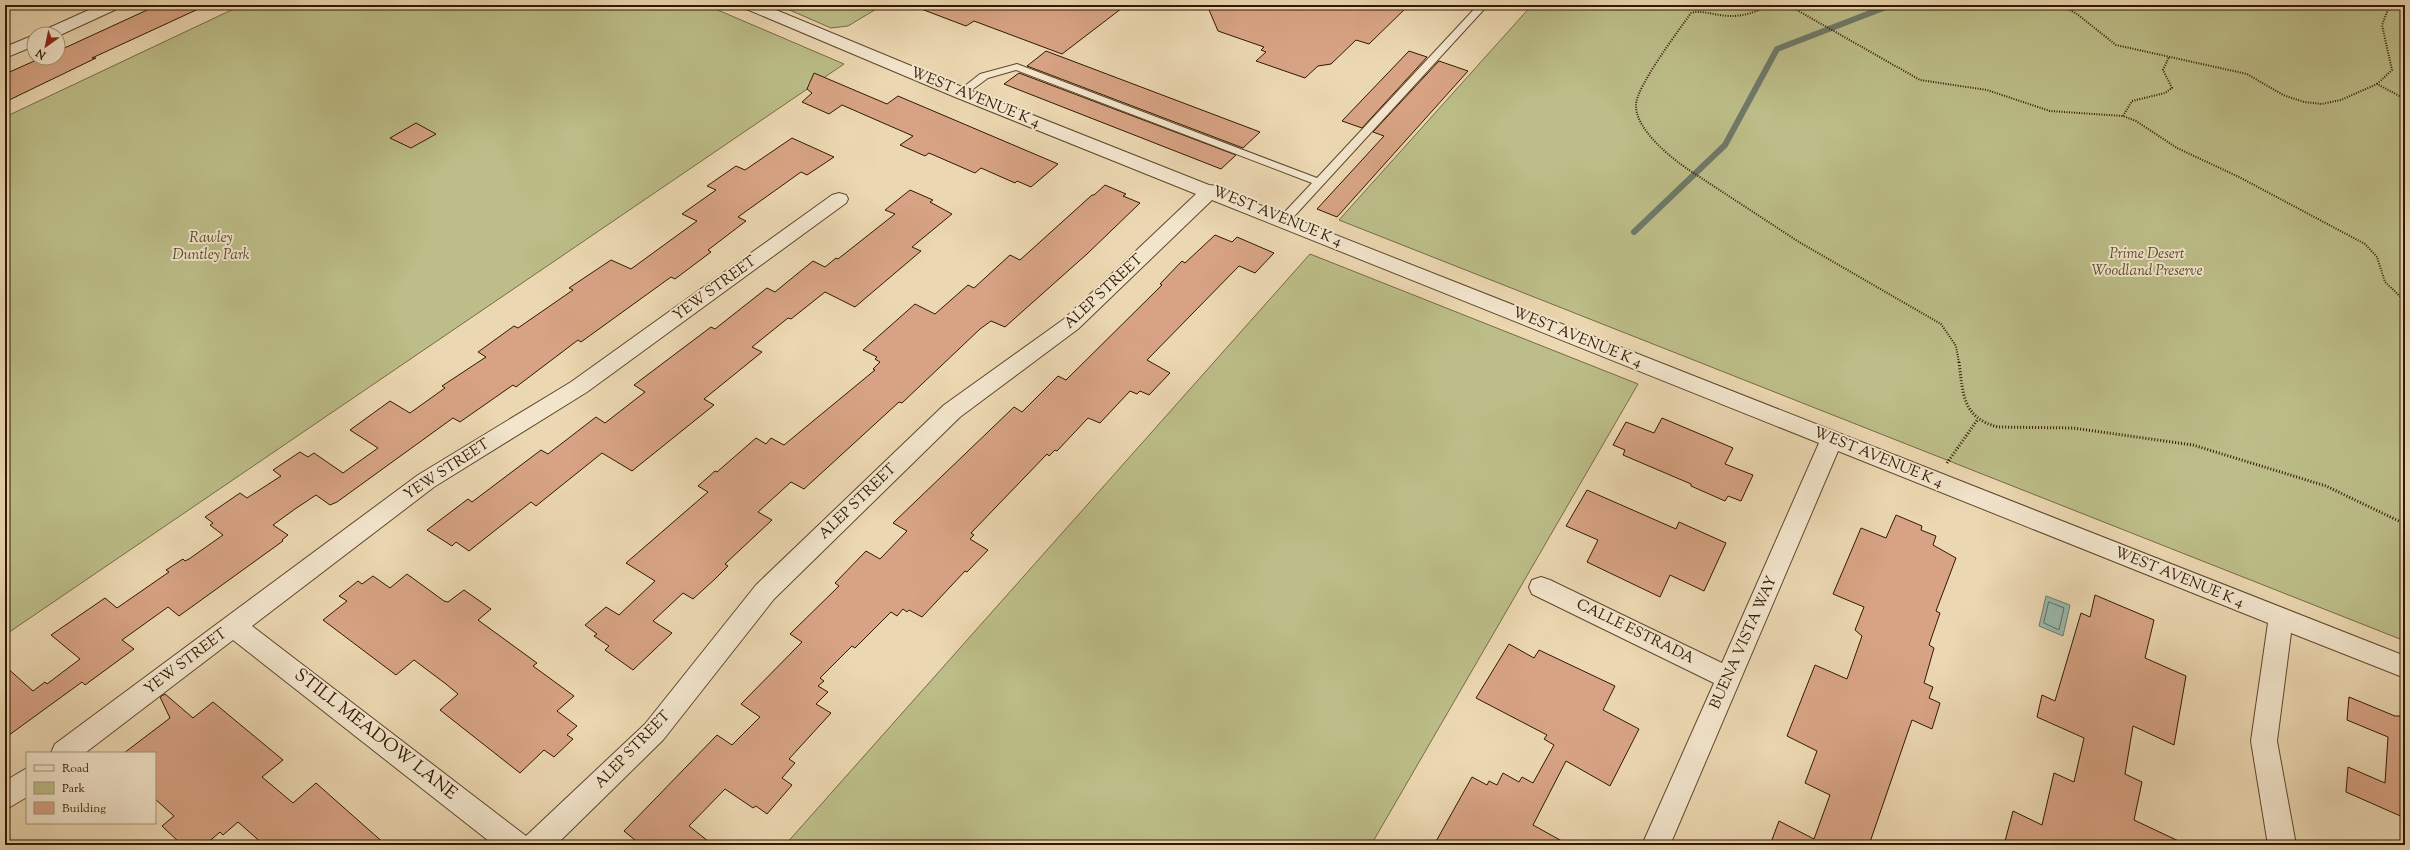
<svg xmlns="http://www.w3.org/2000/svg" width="2410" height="850" font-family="'Sorts Mill Goudy',serif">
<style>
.green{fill:#bcbd88;stroke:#776b44}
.water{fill:#98b9ae;stroke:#6f7968}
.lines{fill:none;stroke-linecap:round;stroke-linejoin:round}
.shore{stroke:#656957;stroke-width:1}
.stream{stroke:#6f7968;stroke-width:6}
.building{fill:#d7a384;stroke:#321900}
.service-casing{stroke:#60482c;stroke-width:2}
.minor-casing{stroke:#60482c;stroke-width:2}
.path-far1{stroke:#321900;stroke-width:2;stroke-dasharray:1 1.5;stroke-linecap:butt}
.path{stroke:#321900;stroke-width:3;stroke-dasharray:1 2;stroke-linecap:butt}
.service{fill:#f2e5cc;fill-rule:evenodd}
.minor{fill:#f2e5cc;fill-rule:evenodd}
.labels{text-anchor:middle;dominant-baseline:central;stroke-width:4;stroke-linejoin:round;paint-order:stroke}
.street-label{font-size:15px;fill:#321900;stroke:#f2e5cc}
.park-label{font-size:15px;font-style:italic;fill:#5b4a29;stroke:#f2e5cc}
.near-street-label{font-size:18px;fill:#321900;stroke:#f2e5cc}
</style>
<rect width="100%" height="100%" fill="#ebd7b1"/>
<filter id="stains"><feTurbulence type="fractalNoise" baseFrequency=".005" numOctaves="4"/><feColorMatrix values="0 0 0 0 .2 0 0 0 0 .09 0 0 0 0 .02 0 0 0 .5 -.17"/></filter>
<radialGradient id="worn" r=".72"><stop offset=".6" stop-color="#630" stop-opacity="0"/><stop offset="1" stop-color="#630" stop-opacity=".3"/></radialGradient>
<g class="green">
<polygon points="242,5 706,5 844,64 5,635 5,117"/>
<polygon points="778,5 883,5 848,26 831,28"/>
<polygon points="1532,5 2405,5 2405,641 1339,220"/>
<polygon points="1310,254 1638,384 1371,845 785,845"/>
</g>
<polygon class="water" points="2046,596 2070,605 2063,636 2039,626"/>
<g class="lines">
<polygon class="shore" points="2049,602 2064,608 2059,630 2044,623"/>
<polyline class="stream" points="1634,232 1725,145 1777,49 1891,5"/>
</g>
<g class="building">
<polygon points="158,5 207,5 92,58 96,58 5,102 5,74 41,58 58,58 58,51"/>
<polygon points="916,5 1126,5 1062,54 974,21 966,26 916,7"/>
<polygon points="1207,5 1263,5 1276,9 1281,5 1409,5 1369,44 1356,40 1331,64 1318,66 1305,78 1256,61 1266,52 1261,50 1264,47 1218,31"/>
<polygon points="1046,51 1260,132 1243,148 1027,66"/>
<polygon points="1409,51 1427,57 1362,128 1342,121"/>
<polygon points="1439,61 1468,71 1337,217 1317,209 1384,136 1373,132"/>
<polygon points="814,73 887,104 898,96 1058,164 1031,187 1017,181 1015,183 981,168 975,173 929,153 925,156 900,145 913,136 842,105 829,114 802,102 812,93 807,89"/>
<polygon points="1019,73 1236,155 1221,169 1004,84"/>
<polygon points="416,123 436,134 411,148 390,138"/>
<polygon points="792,138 834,157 807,175 801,172 738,217 746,221 708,250 711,252 675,279 671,277 581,342 578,340 516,387 513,385 460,422 453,418 337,502 330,505 316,495 295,509 273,525 288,535 282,540 283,541 179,616 168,607 122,640 134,649 85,685 82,682 5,738 5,666 33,691 45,682 47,684 80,659 51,635 105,598 117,608 169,572 166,570 183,559 185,561 189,559 223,535 210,525 213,523 205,517 240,493 247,498 281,476 273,470 300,452 308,457 314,453 343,473 378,448 350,430 390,401 410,413 445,388 442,386 486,357 478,352 514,326 518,328 573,290 569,288 611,260 631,269 697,221 682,214 716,190 707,186 736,166 745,170"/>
<polygon points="1105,185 1126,194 1123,196 1140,203 1087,254 1005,327 991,321 980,329 902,403 899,402 804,489 791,482 758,512 772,520 725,564 728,566 715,579 693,599 683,593 653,621 672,633 633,670 605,650 609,646 594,636 597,634 585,625 606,607 619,615 655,581 626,563 708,492 698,486 715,471 717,472 756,438 766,444 771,438 784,445 875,370 873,369 880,362 875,359 877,357 863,350 915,304 935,314 968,285 974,288 1010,255 1020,260 1092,195 1094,195"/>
<polygon points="910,190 933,200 930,202 952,214 912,247 921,251 855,307 825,292 791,319 788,318 752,347 762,352 704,399 714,405 632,471 602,453 536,506 531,502 469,551 456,542 452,546 427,530 468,499 472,502 541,450 548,454 596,417 605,423 645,392 634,385 711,327 715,329 767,288 775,292 813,261 825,267 836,258 838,259 895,214 885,210"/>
<polygon points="1215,235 1232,242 1237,237 1274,253 1255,273 1239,266 1147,360 1170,373 1149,395 1140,391 1137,394 1130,391 1100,423 1088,418 1057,451 1055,450 1049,456 1047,454 971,533 974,535 970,539 988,550 967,572 965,571 922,617 909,610 907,612 903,609 897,616 891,612 855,648 852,646 820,678 824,681 818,686 828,692 816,704 831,713 789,759 795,763 782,778 792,785 767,814 756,806 753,808 725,789 689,826 713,845 641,845 624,831 717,735 732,745 760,717 741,704 802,642 790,634 839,586 835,583 866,551 880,559 907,531 893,523 1014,407 1022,412 1058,376 1066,380 1162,285 1160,284 1182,261 1185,263"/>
<polygon points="1662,418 1733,448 1725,464 1753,475 1741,501 1728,496 1725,501 1691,486 1691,484 1623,455 1625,450 1613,445 1626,422 1654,433"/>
<polygon points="1587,490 1676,529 1679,522 1726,543 1704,591 1670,575 1660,597 1587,562 1598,540 1566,526"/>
<polygon points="1896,515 1922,526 1921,530 1936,536 1933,545 1956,558 1936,611 1940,613 1929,645 1934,648 1924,683 1933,687 1929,698 1940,703 1932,729 1912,720 1869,845 1770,845 1779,821 1814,839 1830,795 1805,783 1817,751 1787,736 1815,665 1847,679 1862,636 1855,630 1864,607 1833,594 1861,528 1886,538"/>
<polygon points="407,574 444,601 448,602 464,590 491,609 478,620 537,663 533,666 574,696 557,711 577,726 567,735 573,739 554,757 544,750 520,773 440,710 458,694 446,684 414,660 396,675 323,620 347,601 339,596 358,581 362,584 373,576 390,588"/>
<polygon points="2095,595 2154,620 2145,658 2186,676 2174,745 2133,726 2125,774 2142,782 2134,820 2187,845 2004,845 2013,811 2042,825 2054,773 2074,782 2084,738 2037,717 2042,695 2055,701 2081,613 2090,617"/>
<polygon points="1509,644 1534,658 1539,650 1615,686 1603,710 1639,729 1610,786 1566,761 1533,825 1569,845 1434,845 1472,777 1487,785 1489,781 1497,785 1503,773 1519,782 1522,777 1533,783 1554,745 1544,739 1547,735 1476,698"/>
<polygon points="165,694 193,718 213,702 283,760 262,777 293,803 316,783 386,845 264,845 238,822 223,835 220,832 205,845 182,845 162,826 174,816 155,799 155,753 124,753 170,718 160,697"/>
<polygon points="2349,697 2395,716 2405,716 2405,818 2346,792 2348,767 2385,783 2388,737 2347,720"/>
</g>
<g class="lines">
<g class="service-casing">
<polygon id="service" points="1478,5 1488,5 1288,223 1284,224 1278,220 1280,217 1312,183 1016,70 988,78 965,95 961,96 956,93 980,74 1017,64 1317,178"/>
</g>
<g class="minor-casing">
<g id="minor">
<polygon points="100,5 121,5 119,8 58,36 40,34 42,31"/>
<polygon points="742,5 764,5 967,89 1209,185 1218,186 1219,189 2405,656 2405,678 2291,633 2277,741 2296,845 2268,845 2251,741 2268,623 1838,451 1670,845 1642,845 1714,683 1532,594 1529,587 1532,580 1541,577 1550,580 1722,663 1819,443 1212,200 1078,329 960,417 774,599 663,740 556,845 494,845 233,640 85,753 51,753 55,744 418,475 571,382 832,195 839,193 846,195 848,199 846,203 587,392 434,487 252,626 526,836 645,724 756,585 944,405 1064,319 1196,194 955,97 744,8"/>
<polygon points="34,35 34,46 5,58 5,47"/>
<polygon points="27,768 27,797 5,810 5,781"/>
</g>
</g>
<g class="path-far1">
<polyline points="1698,5 1700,10"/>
<path d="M1769,5C1753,14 1738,18 1720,15C1710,14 1701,10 1691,13C1679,30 1636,87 1636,105C1635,129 1671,158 1689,170L1799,242L1941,324L1956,346L1959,363"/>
<polyline points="1788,5 1920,80 1987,90 2050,111 2123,116 2136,121 2177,148 2239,177 2365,244 2377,257 2385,282 2405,301"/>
<polyline points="2061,5 2077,14 2116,45 2247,74 2283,95 2304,102 2322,104 2341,100 2377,84 2405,99"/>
<polyline points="2377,84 2392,70 2382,25 2389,7 2386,5"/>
<polyline points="2123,116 2132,101 2165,93 2172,88 2163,70 2169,57"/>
</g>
<g class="path">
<path d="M1959,362C1963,393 1962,418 1998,427L2073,428L2193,445L2326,486L2405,524"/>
<polyline points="1947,463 1978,419"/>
</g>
<use href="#service" class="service"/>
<use href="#minor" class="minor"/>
</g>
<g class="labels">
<g class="street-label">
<text transform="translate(975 98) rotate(22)">WEST AVENUE K 4</text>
<text transform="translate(1277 217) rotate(22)">WEST AVENUE K 4</text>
<text transform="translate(715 289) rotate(-36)">YEW STREET</text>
<text transform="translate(1104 292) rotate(-43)">ALEP STREET</text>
<text transform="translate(1577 338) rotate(22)">WEST AVENUE K 4</text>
<text transform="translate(1878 458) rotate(22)">WEST AVENUE K 4</text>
<text transform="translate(447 470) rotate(-33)">YEW STREET</text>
<text transform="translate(858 502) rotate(-44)">ALEP STREET</text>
<text transform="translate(2179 578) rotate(22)">WEST AVENUE K 4</text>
<text transform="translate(1635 632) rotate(26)">CALLE ESTRADA</text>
<text transform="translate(1744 643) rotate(-66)">BUENA VISTA WAY</text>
<text transform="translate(186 662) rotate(-37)">YEW STREET</text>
<text transform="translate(633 750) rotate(-46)">ALEP STREET</text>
</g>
<g class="park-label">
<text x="211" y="238">Rawley<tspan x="211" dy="17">Duntley Park</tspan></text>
<text x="2147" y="254">Prime Desert<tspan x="2147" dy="17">Woodland Preserve</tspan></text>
</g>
<g class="near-street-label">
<text transform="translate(375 735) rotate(38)">STILL MEADOW LANE</text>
</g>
</g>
<rect width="2410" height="850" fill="none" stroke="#ebd7b1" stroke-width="20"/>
<rect x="6" y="6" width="2398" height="838" fill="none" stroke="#321900" stroke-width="2"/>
<rect x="10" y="10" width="2390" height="830" fill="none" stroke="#321900"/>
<rect x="26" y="752" width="130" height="72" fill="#f2e5cc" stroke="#a5937a"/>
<rect x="34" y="765" width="20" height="6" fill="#f2e5cc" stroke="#a5937a"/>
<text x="62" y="772" font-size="12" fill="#321900">Road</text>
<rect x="34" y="782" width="20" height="12" fill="#bcbd88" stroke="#a5937a"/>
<text x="62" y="792" font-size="12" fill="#321900">Park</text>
<rect x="34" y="802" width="20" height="12" fill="#d7a384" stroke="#a5937a"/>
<text x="62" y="812" font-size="12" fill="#321900">Building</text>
<g transform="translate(46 46) rotate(213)"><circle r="19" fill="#f2e5cc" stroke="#a5937a"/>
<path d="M0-3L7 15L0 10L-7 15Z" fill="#8f2418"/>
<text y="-6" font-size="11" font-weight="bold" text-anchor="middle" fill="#321900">N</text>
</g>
<rect width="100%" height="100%" filter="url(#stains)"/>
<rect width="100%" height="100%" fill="url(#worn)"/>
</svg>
